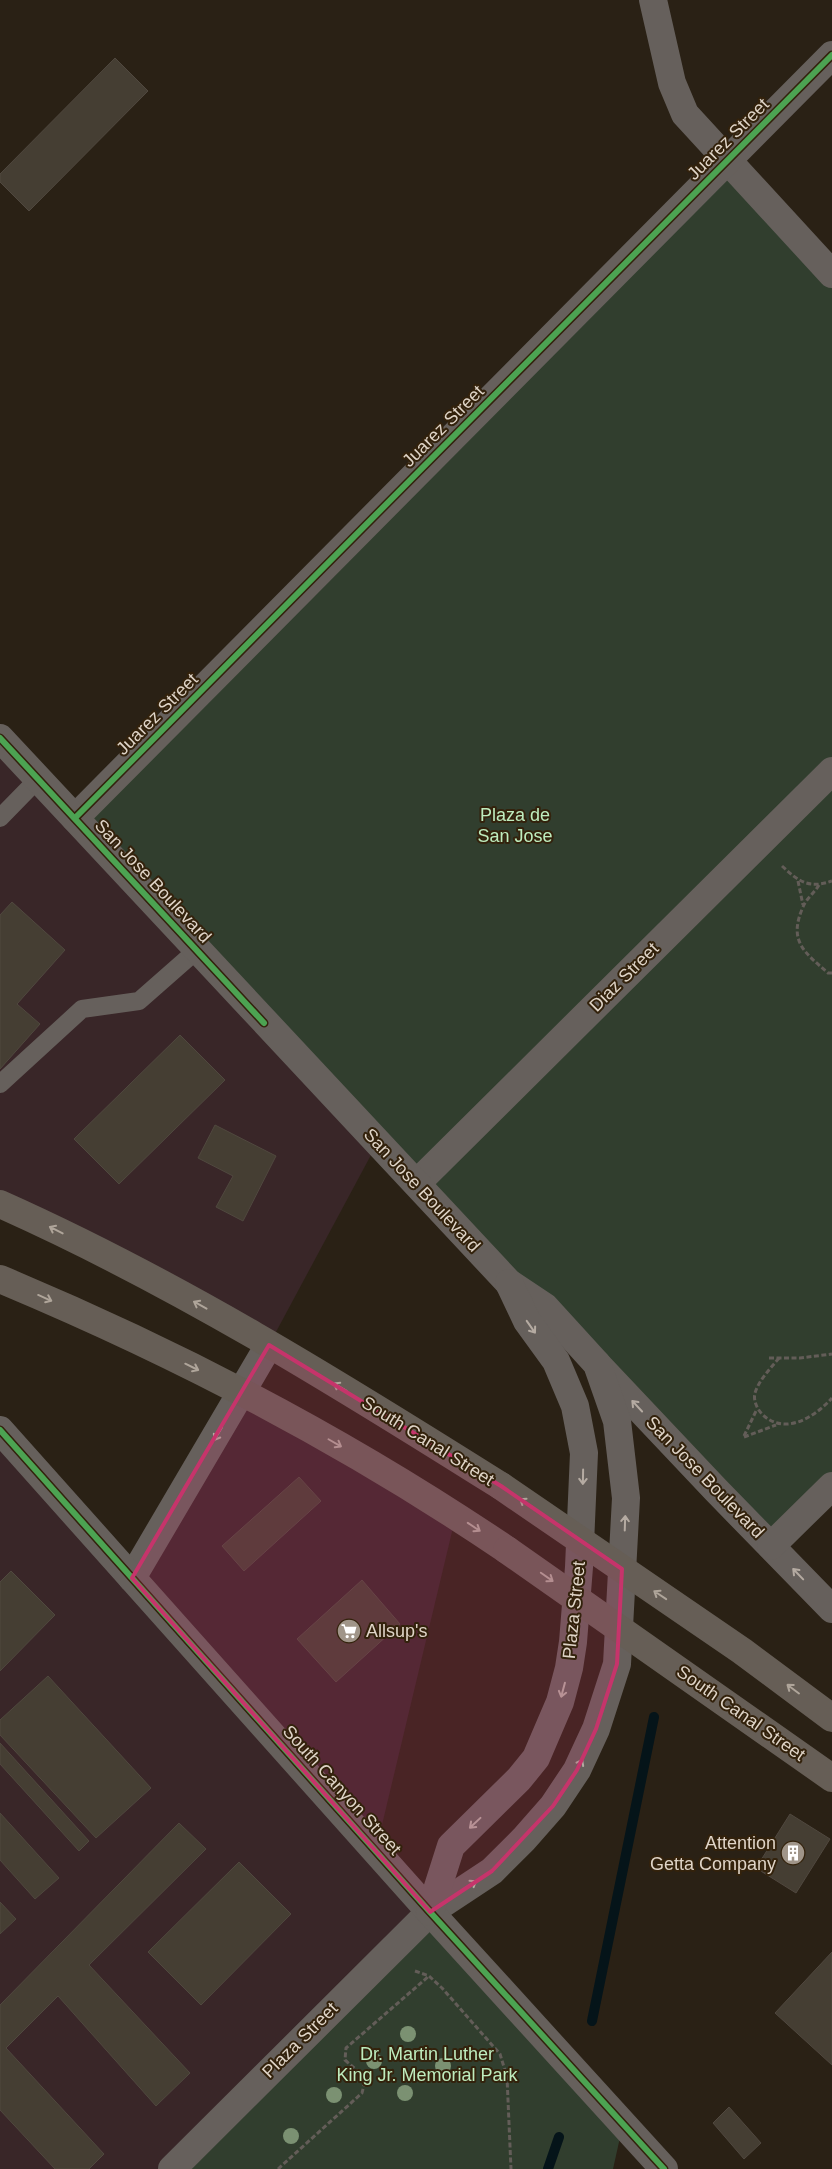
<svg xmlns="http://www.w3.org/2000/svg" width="832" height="2169" font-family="Arial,sans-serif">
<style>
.commercial{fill:#392628}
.green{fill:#313e2e}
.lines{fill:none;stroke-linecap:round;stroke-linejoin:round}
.stream{stroke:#051419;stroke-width:10}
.building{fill:#453e33;stroke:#50483f}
.path{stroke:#635d58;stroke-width:3;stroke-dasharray:5 2.5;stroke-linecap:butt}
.service{stroke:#66605c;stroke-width:18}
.minor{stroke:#66605c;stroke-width:28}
.tertiary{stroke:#66605c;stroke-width:28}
.trunk{stroke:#665e56;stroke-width:28}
.trunk-bridge{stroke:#665e56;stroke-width:28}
.cycleway-casing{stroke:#33220c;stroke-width:9}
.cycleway{stroke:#4ca352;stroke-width:6}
.tree{fill:#7b9172}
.oneway{stroke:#afa59a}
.oneway2{stroke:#b5aba2}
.marked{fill:#c6346b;fill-opacity:0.2;stroke:#c6346b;stroke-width:4;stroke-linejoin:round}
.labels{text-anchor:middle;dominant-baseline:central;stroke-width:4;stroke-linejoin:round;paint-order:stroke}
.street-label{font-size:18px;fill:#dfd4c7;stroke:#33220c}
.park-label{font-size:18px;fill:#beecbe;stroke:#33220c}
.poi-label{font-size:18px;fill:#dfd4c7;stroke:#33220c;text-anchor:start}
</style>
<rect width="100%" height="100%" fill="#2a2115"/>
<g class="commercial">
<polygon points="0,738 378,1142 269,1345 0,1204"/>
<polygon points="243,1392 456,1515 376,1850 430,1912 172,2169 0,2169 0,1430 132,1578"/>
</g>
<g class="green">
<polygon points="728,161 832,274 832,1486 771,1546 75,818"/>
<polygon points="430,1912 623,2124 613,2169 173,2169"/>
</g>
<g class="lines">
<g class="stream">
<polyline points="592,2021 654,1717"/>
<polyline points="548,2169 559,2137"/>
</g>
</g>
<g class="building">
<polygon points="115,58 148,91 29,211 0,182 0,174"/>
<polygon points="12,902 65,950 17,1004 40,1024 0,1069 0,915"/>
<polygon points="180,1035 225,1080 119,1184 74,1139"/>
<polygon points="215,1125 276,1156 243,1221 216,1207 233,1176 198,1158"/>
<polygon points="299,1477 321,1501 244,1571 222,1546"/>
<polygon points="11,1571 55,1615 0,1671 0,1582"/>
<polygon points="362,1580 400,1624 336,1682 297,1639"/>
<polygon points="48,1676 151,1788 96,1838 0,1735 0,1720"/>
<polygon points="0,1743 89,1841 79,1851 0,1764"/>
<polygon points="0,1813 59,1878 35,1899 0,1860"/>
<polygon points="790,1814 830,1839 796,1893 756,1868"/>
<polygon points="179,1823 206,1849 89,1965 190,2073 156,2106 58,1996 6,2048 104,2154 89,2169 55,2169 0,2110 0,2005"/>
<polygon points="239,1862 291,1914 201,2005 148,1952"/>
<polygon points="0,1902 16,1919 0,1934"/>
<polygon points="832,1952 832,2065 775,2013"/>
<polygon points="729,2107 761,2143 744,2159 713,2123"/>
</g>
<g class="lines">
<g class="path">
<path d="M782,866C799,882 809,889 832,881"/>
<polyline points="798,881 803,905"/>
<path d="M819,885C815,892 806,899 803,907C788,941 804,952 828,973H832"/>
<polyline points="769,1358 800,1358 832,1354"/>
<path d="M779,1358C770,1369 759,1380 755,1393C753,1400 757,1409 762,1414C784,1436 814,1418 832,1398"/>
<polyline points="744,1436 757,1409"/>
<polyline points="744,1437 776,1425"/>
<polyline points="415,1971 429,1976 442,1988 500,2054 507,2077 511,2169"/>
<polyline points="278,2169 362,2093 365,2081 361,2074 345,2060 346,2048 429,1976"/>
</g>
<g class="service">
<polyline points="0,818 38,779"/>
<polyline points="0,1084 82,1009 139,1001 197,950"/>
</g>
<g class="minor">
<polyline points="653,0 672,83 685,114 832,274"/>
<polyline points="75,818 832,55"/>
<polyline points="417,1183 832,771"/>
<polyline points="597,1364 716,1490 832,1609"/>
<polyline points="771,1546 832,1486"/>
<polyline points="132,1578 269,1345"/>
<polyline points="172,2169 430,1912"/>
</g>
<g class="tertiary">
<polyline points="0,738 509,1283 545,1307 597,1364 617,1421 626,1498 617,1664 596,1729 577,1770 553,1806 524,1839 492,1871 430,1912"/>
<polyline points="0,1430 430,1912 664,2169"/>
<polyline points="430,1912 451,1846 519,1779 536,1758 560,1702 569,1668 573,1642 579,1567 584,1453 575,1406 556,1361 527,1321 509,1283"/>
</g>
<g class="trunk">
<path d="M0,1204C175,1282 339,1384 501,1486"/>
<path d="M0,1279C177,1353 348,1442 507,1550"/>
</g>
<g class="trunk-bridge">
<polyline points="501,1486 742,1651 832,1718"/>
<polyline points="507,1550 832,1778"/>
</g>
<g class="cycleway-casing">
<g id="cycleway">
<polyline points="0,738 264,1023"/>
<polyline points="75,818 832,55"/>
<polyline points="0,1430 430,1912 664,2169"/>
</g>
</g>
<use href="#cycleway" class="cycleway"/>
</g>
<g class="tree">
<circle cx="408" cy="2034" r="8"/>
<circle cx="374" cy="2061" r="8"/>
<circle cx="443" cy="2066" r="8"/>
<circle cx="405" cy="2093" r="8"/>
<circle cx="334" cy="2095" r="8"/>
<circle cx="291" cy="2136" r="8"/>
</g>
<defs><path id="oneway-shaft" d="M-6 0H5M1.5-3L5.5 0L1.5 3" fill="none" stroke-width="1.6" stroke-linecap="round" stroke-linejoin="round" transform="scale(1.25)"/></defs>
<g class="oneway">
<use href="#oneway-shaft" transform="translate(56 1230) rotate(-153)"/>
<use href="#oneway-shaft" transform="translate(45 1298) rotate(24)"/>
<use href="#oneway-shaft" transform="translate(200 1305) rotate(-151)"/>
<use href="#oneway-shaft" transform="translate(192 1367) rotate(26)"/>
<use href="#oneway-shaft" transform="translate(340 1387) rotate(-150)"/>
<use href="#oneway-shaft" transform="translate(335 1443) rotate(30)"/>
<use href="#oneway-shaft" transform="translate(526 1503) rotate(-146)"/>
<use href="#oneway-shaft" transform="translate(474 1527) rotate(34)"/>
<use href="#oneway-shaft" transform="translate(547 1577) rotate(35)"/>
<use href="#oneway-shaft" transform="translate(660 1595) rotate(-146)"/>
<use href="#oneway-shaft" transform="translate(793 1689) rotate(-143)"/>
</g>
<g class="oneway2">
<use href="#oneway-shaft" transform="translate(531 1327) rotate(55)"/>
<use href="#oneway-shaft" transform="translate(637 1406) rotate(-133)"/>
<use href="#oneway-shaft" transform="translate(218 1434) rotate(121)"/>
<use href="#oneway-shaft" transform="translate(583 1477) rotate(91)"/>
<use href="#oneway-shaft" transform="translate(625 1523) rotate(-88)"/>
<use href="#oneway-shaft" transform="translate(798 1574) rotate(-134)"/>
<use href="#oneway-shaft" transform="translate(563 1690) rotate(105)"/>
<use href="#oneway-shaft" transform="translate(579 1766) rotate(-63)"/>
<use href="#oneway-shaft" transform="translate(475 1823) rotate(137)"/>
<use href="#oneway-shaft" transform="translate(470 1885) rotate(-33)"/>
</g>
<path class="marked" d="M269,1345L501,1486L622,1569L617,1664L596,1729L577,1770L553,1806L492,1871L430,1912L132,1578Z"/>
<defs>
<g id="supermarket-disc" transform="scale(1.25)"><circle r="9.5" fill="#a09589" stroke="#33220c"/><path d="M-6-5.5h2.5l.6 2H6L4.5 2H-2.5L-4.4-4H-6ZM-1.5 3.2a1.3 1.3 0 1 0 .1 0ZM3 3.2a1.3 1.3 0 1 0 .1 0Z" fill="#fff"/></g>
<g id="building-disc" transform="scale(1.25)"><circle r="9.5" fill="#a09589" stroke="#33220c"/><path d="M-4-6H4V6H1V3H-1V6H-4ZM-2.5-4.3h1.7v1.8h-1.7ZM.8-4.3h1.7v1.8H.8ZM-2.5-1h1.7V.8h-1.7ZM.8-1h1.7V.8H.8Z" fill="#fff"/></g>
</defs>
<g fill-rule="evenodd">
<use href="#supermarket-disc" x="349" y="1631"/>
<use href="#building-disc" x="793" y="1853"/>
</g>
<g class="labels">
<g class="street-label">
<text transform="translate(728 139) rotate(-45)">Juarez Street</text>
<text transform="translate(443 426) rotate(-45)">Juarez Street</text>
<text transform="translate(157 714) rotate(-45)">Juarez Street</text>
<text transform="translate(153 881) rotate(47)">San Jose Boulevard</text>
<text transform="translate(624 977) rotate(-45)">Diaz Street</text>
<text transform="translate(422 1190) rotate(47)">San Jose Boulevard</text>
<text transform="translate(428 1441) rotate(32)">South Canal Street</text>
<text transform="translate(705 1477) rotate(46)">San Jose Boulevard</text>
<text transform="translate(574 1610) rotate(-84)">Plaza Street</text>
<text transform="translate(741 1713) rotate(35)">South Canal Street</text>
<text transform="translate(342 1790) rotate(48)">South Canyon Street</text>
<text transform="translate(300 2040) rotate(-45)">Plaza Street</text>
</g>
<g class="park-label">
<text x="515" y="815">Plaza de<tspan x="515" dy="21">San Jose</tspan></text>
<text x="427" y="2054">Dr. Martin Luther<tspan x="427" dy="21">King Jr. Memorial Park</tspan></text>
</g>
<g class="poi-label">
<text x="366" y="1631">Allsup's</text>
<text x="776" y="1843" text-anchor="end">Attention<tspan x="776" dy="21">Getta Company</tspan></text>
</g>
</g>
</svg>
